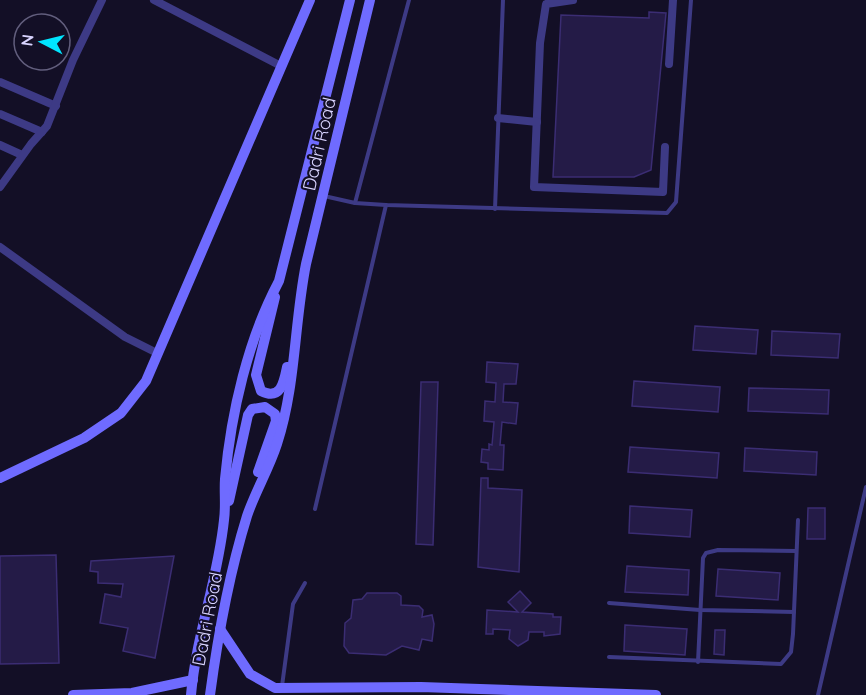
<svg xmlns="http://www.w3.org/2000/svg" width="866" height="695" font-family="Quicksand,sans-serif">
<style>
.building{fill:#241b47;stroke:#3b2d73;stroke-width:1.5}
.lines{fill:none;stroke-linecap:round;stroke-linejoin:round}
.lane{stroke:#3d3a85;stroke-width:4}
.street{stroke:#3d3a85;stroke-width:8}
.secondary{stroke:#6f6bff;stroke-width:10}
.labels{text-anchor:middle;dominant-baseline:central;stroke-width:4.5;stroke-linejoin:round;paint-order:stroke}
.street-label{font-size:18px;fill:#d9d4ff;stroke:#130f26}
</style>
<rect width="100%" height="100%" fill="#130f26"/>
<g class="building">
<polygon points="649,12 666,13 651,170 634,177 553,177 561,15 649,18"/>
<polygon points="695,326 758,330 756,354 693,350"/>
<polygon points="772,331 840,334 838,358 771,355"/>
<polygon points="487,362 518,364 516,384 504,384 503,402 518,403 516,424 502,422 500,445 504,445 503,470 488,469 488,463 481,462 482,449 489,450 489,444 492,445 494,422 484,421 485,401 495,402 496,383 486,382"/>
<polygon points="634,381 720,387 718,412 632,406"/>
<polygon points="421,382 438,382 433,545 416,544"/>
<polygon points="749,388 829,390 828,414 748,411"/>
<polygon points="630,447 719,453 717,478 628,472"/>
<polygon points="745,448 817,452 816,475 744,471"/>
<polygon points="481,478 488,478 488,488 522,490 519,572 478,567"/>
<polygon points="630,506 692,510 690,537 629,533"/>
<polygon points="808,508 825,508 825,539 807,539"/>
<polygon points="56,555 59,663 0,664 0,556"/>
<polygon points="174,556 155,658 123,651 128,628 100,623 105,594 121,597 123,584 98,583 98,572 90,571 91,561"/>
<polygon points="627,566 689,570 688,595 625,592"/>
<polygon points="718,569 780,573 778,600 716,596"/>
<polygon points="520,591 531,603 522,612 553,614 553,617 561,617 560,634 544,636 544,632 529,632 528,640 518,646 509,639 510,630 493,629 493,634 486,634 487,610 518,612 508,602"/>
<polygon points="367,593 397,593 401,596 401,605 419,606 423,610 422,617 432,615 434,624 432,641 422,639 419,650 402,646 386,655 349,653 344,646 345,623 351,618 353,600 362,599"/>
<polygon points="625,625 687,629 685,655 624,651"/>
<polygon points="715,630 725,630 724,655 714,654"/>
</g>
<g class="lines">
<g class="lane">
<polyline points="324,196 355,203 386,205 667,213 676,202 691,0"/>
<polyline points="355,203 409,0"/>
<polyline points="495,209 503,0"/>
<polyline points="315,509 386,205"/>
<polyline points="609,603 700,610 794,612"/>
<polyline points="609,657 781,664 791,652 793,634 798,520"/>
<polyline points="698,662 703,558 706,553 718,550 796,551"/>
<polyline points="282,686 293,604 305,583"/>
<polyline points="818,695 866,487"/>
</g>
<g class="street">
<polyline points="154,0 281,66"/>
<polyline points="573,0 546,4 540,43 534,187 663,192 665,147"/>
<polyline points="669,64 673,0"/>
<polyline points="0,82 56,106"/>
<polyline points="0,114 42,132"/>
<polyline points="498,118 537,122"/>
<polyline points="0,145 22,155"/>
<polyline points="0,187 31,144 47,126 73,60 102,0"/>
<polyline points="0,247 125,337 157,353"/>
</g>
<g class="secondary">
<path d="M275,297L256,375L261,391C281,401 284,382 287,367"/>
<polyline points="0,478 84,438 121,413 146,381 310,0"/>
<polyline points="229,501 248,415 252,409 265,407 275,414 276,421 258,472"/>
<polyline points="220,629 250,674 275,688 421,687 656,695"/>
<polyline points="73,695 132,693 193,680"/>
<path d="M191,695C196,636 218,579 224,520C226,506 224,492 225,479C231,413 248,339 279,281L350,0"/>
<path d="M210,695C218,635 229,574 247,516C255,492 269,469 277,444C296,386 294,324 306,264L370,0"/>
</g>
</g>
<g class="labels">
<g class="street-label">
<text transform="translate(319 144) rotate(-77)">Dadri Road</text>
<text transform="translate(207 619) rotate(-79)">Dadri Road</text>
</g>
</g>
<g transform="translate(42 42) rotate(277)"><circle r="28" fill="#130f26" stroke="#625e7d" stroke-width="1.5"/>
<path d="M0-4.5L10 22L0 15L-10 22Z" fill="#00e5ff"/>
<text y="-9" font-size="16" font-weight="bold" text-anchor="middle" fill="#d9d4ff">N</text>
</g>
</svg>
